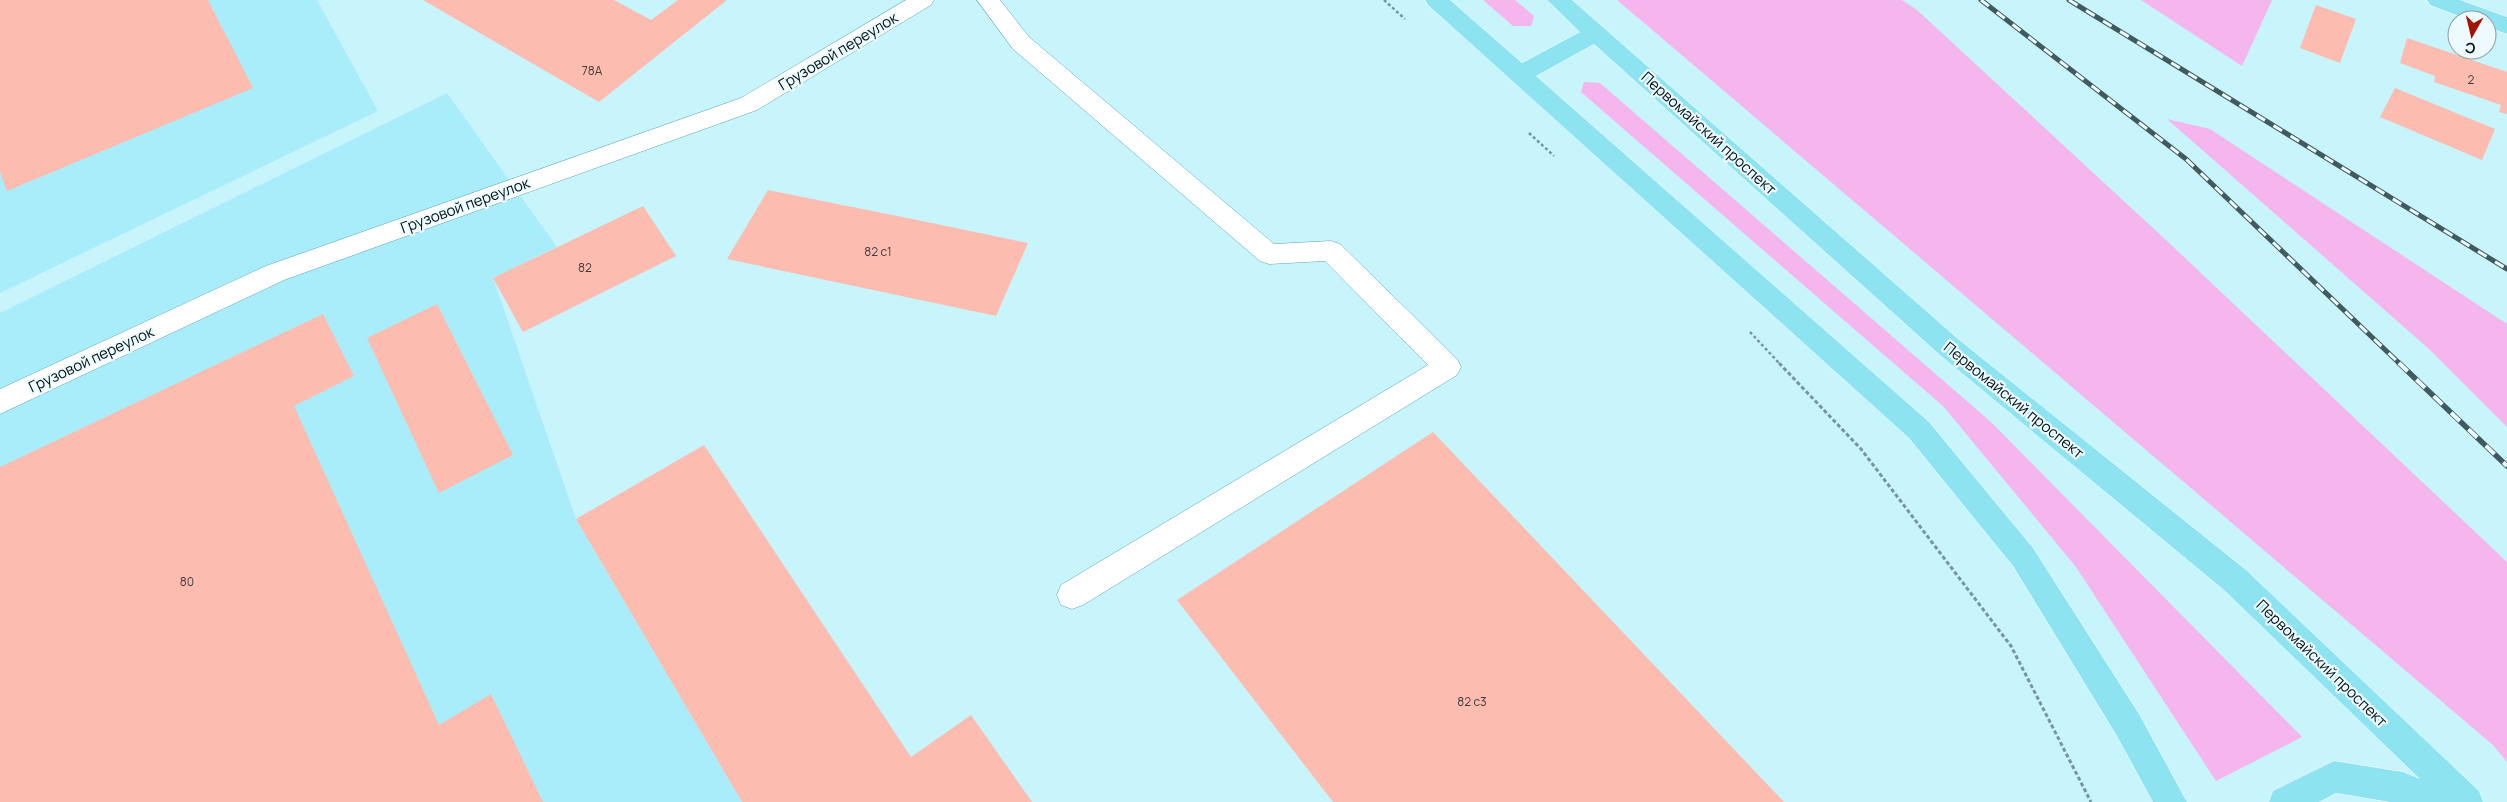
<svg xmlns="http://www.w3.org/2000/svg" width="2507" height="802" font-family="Manrope,sans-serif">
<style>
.built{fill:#aaedfa}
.green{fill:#f5b6ed}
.building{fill:#fcbcb0}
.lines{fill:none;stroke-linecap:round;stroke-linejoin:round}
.minor-casing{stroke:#5aa4b2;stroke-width:1}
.major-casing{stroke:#fff;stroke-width:1}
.path-far1{stroke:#74969c;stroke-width:2.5;stroke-dasharray:3 2.5;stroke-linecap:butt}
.path{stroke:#74969c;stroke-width:3;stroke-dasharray:4 2.5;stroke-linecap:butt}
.minor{fill:#fff;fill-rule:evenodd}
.major{fill:#8ee3f1;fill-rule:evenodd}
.rail-far1-casing{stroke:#405a60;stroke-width:5}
.rail-casing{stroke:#405a60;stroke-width:5.5}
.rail-far1{stroke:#edfbfe;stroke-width:3;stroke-dasharray:10;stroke-linecap:butt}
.rail{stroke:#edfbfe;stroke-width:4;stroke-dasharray:12;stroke-linecap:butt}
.labels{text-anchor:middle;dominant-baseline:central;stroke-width:4.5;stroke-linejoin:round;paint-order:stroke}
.number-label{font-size:12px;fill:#3f3c3c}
.street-label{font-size:15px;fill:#001216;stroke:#edfbfe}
</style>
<rect width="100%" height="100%" fill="#c8f4fc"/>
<g class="built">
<polygon points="0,0 317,0 378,111 0,293"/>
<polygon points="447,93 557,247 493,278 576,519 742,802 0,802 0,313"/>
</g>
<g class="green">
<polygon points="1483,0 1515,0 1534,16 1531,26 1513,26"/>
<polygon points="1617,0 1902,0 1917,10 2166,240 2507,562 2507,762 2493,745"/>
<polygon points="2141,0 2272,0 2242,66"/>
<polygon points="1584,82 1600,83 1991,422 2302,737 2216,781 2076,567 1944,407 1581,92"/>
<polygon points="2167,119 2210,129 2507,324 2507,427 2429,349"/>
</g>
<g class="building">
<polygon points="0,0 208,0 253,88 7,191 0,172"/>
<polygon points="423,0 614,0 651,20 678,0 727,0 599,102"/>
<polygon points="2316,5 2356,19 2340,63 2300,48"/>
<polygon points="2407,38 2507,72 2507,114 2499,112 2501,105 2434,82 2435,76 2400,63"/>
<polygon points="2395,88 2495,129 2482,160 2380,117"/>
<polygon points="768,190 927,222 1028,243 996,316 727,259"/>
<polygon points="643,206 676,256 523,332 493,278"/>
<polygon points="437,304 513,455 439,493 367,338"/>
<polygon points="323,314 354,376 294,406 439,725 491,694 543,802 0,802 0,467"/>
<polygon points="1433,432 1784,802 1333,802 1177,600"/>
<polygon points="704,445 911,757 971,715 1032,802 742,802 576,519"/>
</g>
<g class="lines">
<g class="minor-casing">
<g id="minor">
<polygon points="906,0 934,0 931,5 757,110 284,280 0,414 0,389 266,266 741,98"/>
<polygon points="977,0 1000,0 1029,37 1274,244 1331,241 1340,244 1457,359 1461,367 1457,375 1083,605 1072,609 1061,605 1057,595 1061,585 1428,365 1325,261 1269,264 1260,261 1013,49"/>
</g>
</g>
<g class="major-casing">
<g id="major">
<polygon points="1425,0 1450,0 1522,63 1580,32 1547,0 1572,0 1958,339 2246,570 2479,791 2483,802 2390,802 2336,793 2319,802 2269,802 2273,791 2334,761 2403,772 2420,779 2224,590 1940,355 1594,44 1536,76 1929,422 2033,548 2139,714 2187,802 2153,802 2117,736 2013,566 1909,438 1428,5"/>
<polygon points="2427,0 2460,0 2507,17 2507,34 2487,27 2487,20 2469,20 2430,5"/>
</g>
</g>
<g class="path-far1">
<polyline points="1384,0 1405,19"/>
<polyline points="1529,133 1554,156"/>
<polyline points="1750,332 1780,364"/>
</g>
<polyline class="path" points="1779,363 1861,449 2011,646 2091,802"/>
<use href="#minor" class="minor"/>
<use href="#major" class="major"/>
<g class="rail-far1-casing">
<g id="rail-far1">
<polyline points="1981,0 2186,159 2400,364"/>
<polyline points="2069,0 2507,269"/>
</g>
</g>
<g class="rail-casing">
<polyline id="rail" points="2399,363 2507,466"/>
</g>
<use href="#rail-far1" class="rail-far1"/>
<use href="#rail" class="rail"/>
</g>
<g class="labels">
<g class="number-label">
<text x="592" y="70">78А</text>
<text x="2471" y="79">2</text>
<text x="878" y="251">82 с1</text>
<text x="585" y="267">82</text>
<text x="187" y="581">80</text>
<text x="1472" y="701">82 с3</text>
</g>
<g class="street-label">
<text transform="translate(838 51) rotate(-31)">Грузовой переулок</text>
<text transform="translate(1709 133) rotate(42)">Первомайский проспект</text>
<text transform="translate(465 205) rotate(-20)">Грузовой переулок</text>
<text transform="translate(91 359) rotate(-25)">Грузовой переулок</text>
<text transform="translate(2014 400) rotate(39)">Первомайский проспект</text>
<text transform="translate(2322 663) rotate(44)">Первомайский проспект</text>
</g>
</g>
<g transform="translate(2472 35) rotate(188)"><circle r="24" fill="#edfbfe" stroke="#8e9ea1"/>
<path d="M0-4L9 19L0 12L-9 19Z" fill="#a51200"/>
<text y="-8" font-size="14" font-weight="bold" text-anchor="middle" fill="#001216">С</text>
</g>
</svg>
